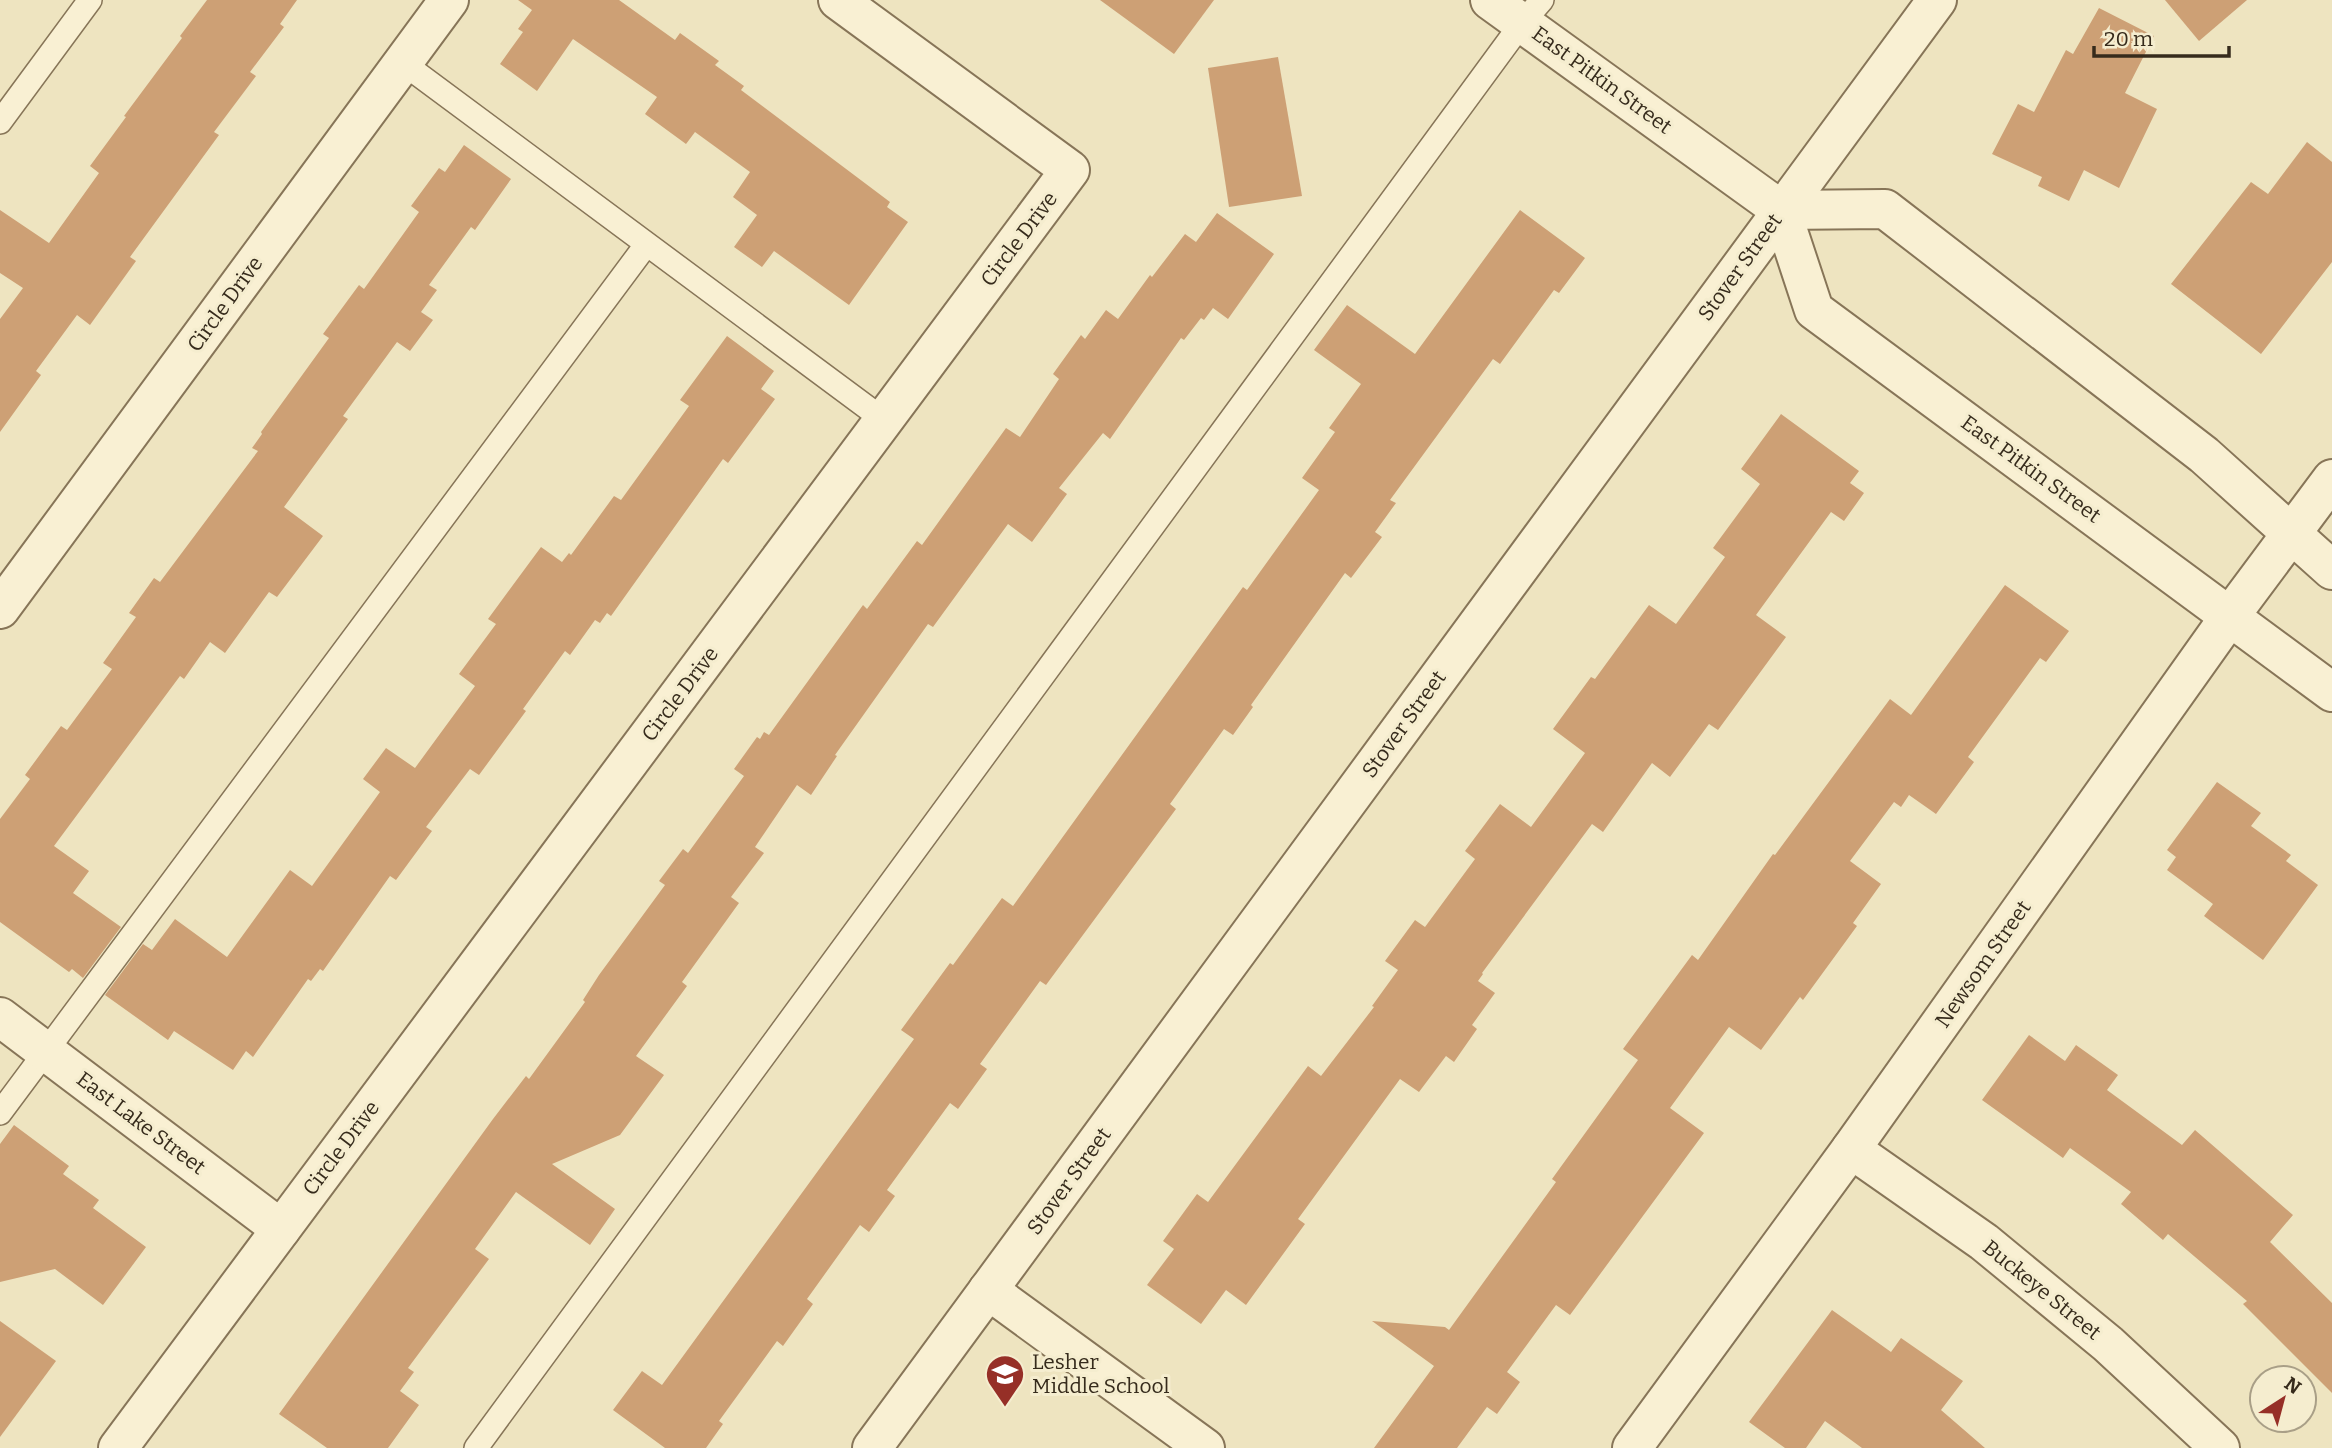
<svg xmlns="http://www.w3.org/2000/svg" width="2332" height="1448" font-family="Bitter,serif">
<style>
.building{fill:#cda075}
.lines{fill:none;stroke-linecap:round;stroke-linejoin:round}
.service-casing{stroke:#877558;stroke-width:26}
.minor-casing{stroke:#877558;stroke-width:42}
.tertiary-casing{stroke:#877558;stroke-width:42}
.service{stroke:#f9f0d3;stroke-width:23}
.minor{stroke:#f9f0d3;stroke-width:38}
.tertiary{stroke:#f9f0d3;stroke-width:38}
.labels{text-anchor:middle;dominant-baseline:central;stroke-width:6;stroke-linejoin:round;paint-order:stroke}
.street-label{font-size:21px;fill:#362b1c;stroke:#f5edcf}
.poi-label{font-size:21px;fill:#362b1c;stroke:#f5edcf;text-anchor:start}
</style>
<rect width="100%" height="100%" fill="#eee4c0"/>
<g class="building">
<polygon points="207,0 297,0 280,24 284,27 250,72 256,76 214,132 219,135 130,257 136,261 90,325 77,315 36,371 41,375 0,432 0,319 23,288 0,273 0,210 49,243 99,173 90,166 126,117 124,116 182,38 180,36"/>
<polygon points="518,0 619,0 675,40 680,33 719,61 715,65 744,86 741,90 890,202 887,207 908,222 849,305 774,251 762,267 734,247 757,215 733,197 750,172 695,132 686,144 645,114 657,97 573,39 537,91 500,64 523,32 518,29 532,10"/>
<polygon points="1100,0 1214,0 1174,54"/>
<polygon points="2165,0 2247,0 2199,41"/>
<polygon points="2099,8 2154,36 2125,93 2157,109 2119,188 2084,170 2069,201 2038,186 2042,177 1992,154 2018,104 2034,112 2066,50 2073,54"/>
<polygon points="1278,57 1302,196 1229,207 1208,68"/>
<polygon points="2307,142 2332,162 2332,262 2261,354 2171,284 2251,182 2268,194"/>
<polygon points="464,145 511,179 475,230 471,227 429,285 437,290 421,312 433,320 410,351 397,342 343,416 348,419 284,507 323,536 277,597 269,592 225,653 210,642 184,679 180,676 54,846 89,871 73,893 121,927 83,978 72,969 69,972 0,922 0,819 30,779 25,775 61,726 67,730 112,669 103,663 136,617 129,613 154,578 160,582 258,451 252,448 262,434 261,432 329,338 323,334 359,285 364,289 419,212 411,206 439,168 445,172"/>
<polygon points="1520,210 1585,258 1559,293 1554,290 1500,364 1493,359 1390,500 1396,503 1375,532 1382,537 1351,578 1345,573 1251,705 1253,707 1233,735 1224,729 1170,804 1176,809 1046,985 1040,981 980,1064 987,1069 958,1109 950,1103 887,1190 895,1196 869,1232 860,1225 807,1299 813,1304 783,1346 777,1341 719,1421 723,1424 706,1448 665,1448 613,1410 642,1371 662,1385 914,1039 901,1030 950,963 953,965 1002,898 1013,906 1243,587 1247,590 1319,490 1302,478 1335,432 1329,428 1361,384 1314,350 1347,305 1415,354"/>
<polygon points="1217,213 1274,254 1228,319 1213,308 1204,320 1201,318 1184,340 1181,338 1110,439 1103,433 1059,488 1067,494 1032,542 1008,524 933,627 928,624 835,755 837,756 811,795 797,785 755,847 764,853 731,897 739,903 682,982 687,986 636,1056 664,1075 620,1135 552,1164 615,1209 590,1245 516,1192 475,1249 489,1259 408,1368 414,1372 400,1391 419,1405 388,1448 327,1448 279,1414 493,1119 526,1076 529,1079 585,1002 583,1000 599,975 665,885 659,881 683,849 688,853 744,776 734,769 757,737 760,739 764,732 769,735 863,605 867,609 917,541 922,545 1006,428 1020,437 1059,379 1053,374 1081,335 1085,339 1106,310 1118,319 1150,275 1152,277 1185,234 1196,242"/>
<polygon points="727,336 774,371 761,389 775,399 728,463 723,459 611,616 607,613 600,623 595,620 570,655 565,651 523,709 526,711 479,775 470,769 426,827 432,831 396,880 390,876 323,971 320,969 311,981 308,979 253,1057 246,1051 233,1070 174,1031 168,1040 105,995 143,944 152,950 175,919 227,957 290,870 312,886 380,792 363,779 386,748 415,768 475,686 459,674 496,624 488,619 541,547 562,562 569,553 571,555 614,496 621,500 689,406 680,400"/>
<polygon points="1781,414 1859,471 1850,483 1864,493 1844,521 1831,512 1756,615 1786,637 1718,730 1709,724 1670,777 1652,763 1603,832 1592,824 1482,973 1483,974 1478,981 1495,993 1472,1025 1477,1029 1454,1062 1446,1056 1419,1092 1400,1079 1298,1219 1305,1224 1246,1305 1226,1290 1201,1324 1147,1285 1174,1249 1163,1241 1197,1194 1208,1202 1308,1066 1321,1076 1374,1007 1372,1006 1398,970 1385,961 1415,920 1425,927 1475,859 1465,851 1500,804 1531,827 1585,753 1553,729 1591,677 1595,679 1649,605 1676,624 1725,557 1713,548 1760,484 1741,469"/>
<polygon points="2005,585 2069,631 2046,662 2040,658 1968,757 1974,762 1936,814 1909,795 1901,807 1894,802 1850,861 1881,884 1853,923 1857,926 1803,1000 1800,997 1761,1050 1729,1027 1670,1108 1704,1133 1570,1315 1556,1305 1507,1372 1520,1382 1497,1414 1487,1407 1457,1448 1374,1448 1434,1366 1372,1321 1445,1327 1449,1330 1556,1182 1552,1179 1638,1060 1623,1049 1692,955 1698,960 1773,854 1775,855 1890,699 1911,715"/>
<polygon points="2217,782 2261,813 2251,826 2291,855 2286,861 2318,885 2263,960 2204,916 2213,904 2167,870 2176,857 2167,850"/>
<polygon points="2029,1035 2065,1061 2076,1045 2118,1075 2107,1090 2182,1145 2195,1130 2293,1215 2270,1242 2332,1303 2332,1393 2243,1304 2247,1301 2168,1234 2163,1240 2121,1204 2131,1192 2070,1148 2063,1158 1982,1100"/>
<polygon points="14,1125 69,1166 63,1174 99,1200 93,1208 146,1247 103,1305 55,1269 0,1282 0,1144"/>
<polygon points="1832,1310 1891,1352 1901,1338 1963,1381 1941,1410 1985,1448 1862,1448 1825,1421 1806,1448 1785,1448 1749,1422"/>
<polygon points="0,1321 56,1361 0,1437"/>
</g>
<g class="lines">
<g class="service-casing">
<g id="service">
<polyline points="403,63 884,420"/>
<polyline points="0,122 90,0"/>
<polyline points="0,1113 646,245"/>
<polyline points="476,1448 1522,23 1542,0"/>
</g>
</g>
<g class="minor-casing">
<g id="minor">
<polyline points="0,609 449,0"/>
<polyline points="0,1017 281,1229"/>
<polyline points="1851,1149 1984,1242 2108,1344 2220,1448"/>
<polyline points="988,1290 1205,1448"/>
<polyline points="118,1448 1070,170 838,0"/>
<polyline points="872,1448 1937,0"/>
<polyline points="1632,1448 1851,1149 2230,616 2332,479"/>
</g>
</g>
<g class="tertiary-casing">
<g id="tertiary">
<polyline points="1490,0 1781,210 1885,209 2204,455 2332,570"/>
<polyline points="1781,210 1814,310 2332,692"/>
</g>
</g>
<use href="#service" class="service"/>
<use href="#minor" class="minor"/>
<use href="#tertiary" class="tertiary"/>
</g>
<defs>
<g id="school-pin" transform="scale(2.0125)"><path d="M0 17L-7.5 6A9.5 9.5 0 1 1 7.5 6Z" fill="#962f27" stroke="#f5edcf"/><path d="M0-5L7-2L0 1L-7-2ZM-4 1L0 2.5L4 1V4Q0 6-4 4Z" fill="#fff"/></g>
</defs>
<g fill-rule="evenodd">
<use href="#school-pin" x="1005" y="1374"/>
</g>
<g class="labels">
<g class="street-label">
<text transform="translate(1602 80) rotate(36)">East Pitkin Street</text>
<text transform="translate(1019 239) rotate(-53)">Circle Drive</text>
<text transform="translate(1740 267) rotate(-54)">Stover Street</text>
<text transform="translate(225 304) rotate(-54)">Circle Drive</text>
<text transform="translate(2031 469) rotate(36)">East Pitkin Street</text>
<text transform="translate(680 694) rotate(-53)">Circle Drive</text>
<text transform="translate(1404 724) rotate(-54)">Stover Street</text>
<text transform="translate(1983 964) rotate(-55)">Newsom Street</text>
<text transform="translate(141 1123) rotate(37)">East Lake Street</text>
<text transform="translate(341 1148) rotate(-53)">Circle Drive</text>
<text transform="translate(1069 1181) rotate(-54)">Stover Street</text>
<text transform="translate(2042 1290) rotate(39)">Buckeye Street</text>
</g>
<g class="poi-label">
<text x="1032" y="1362">Lesher<tspan x="1032" dy="24">Middle School</tspan></text>
</g>
</g>
<g transform="translate(2283 1399) rotate(36)"><circle r="33" fill="#f5edcf" stroke="#a99f87" stroke-width="2"/>
<path d="M0-5L12 26L0 18L-12 26Z" fill="#962f27"/>
<text y="-10" font-size="19" font-weight="bold" text-anchor="middle" fill="#362b1c">N</text>
</g>
<path d="M2094 46v10h135v-10" fill="none" stroke="#362b1c" stroke-width="3.5"/>
<text x="2104" y="46" font-size="21" fill="#362b1c" stroke="#f5edcf" stroke-width="5" paint-order="stroke">20 m</text>
</svg>
